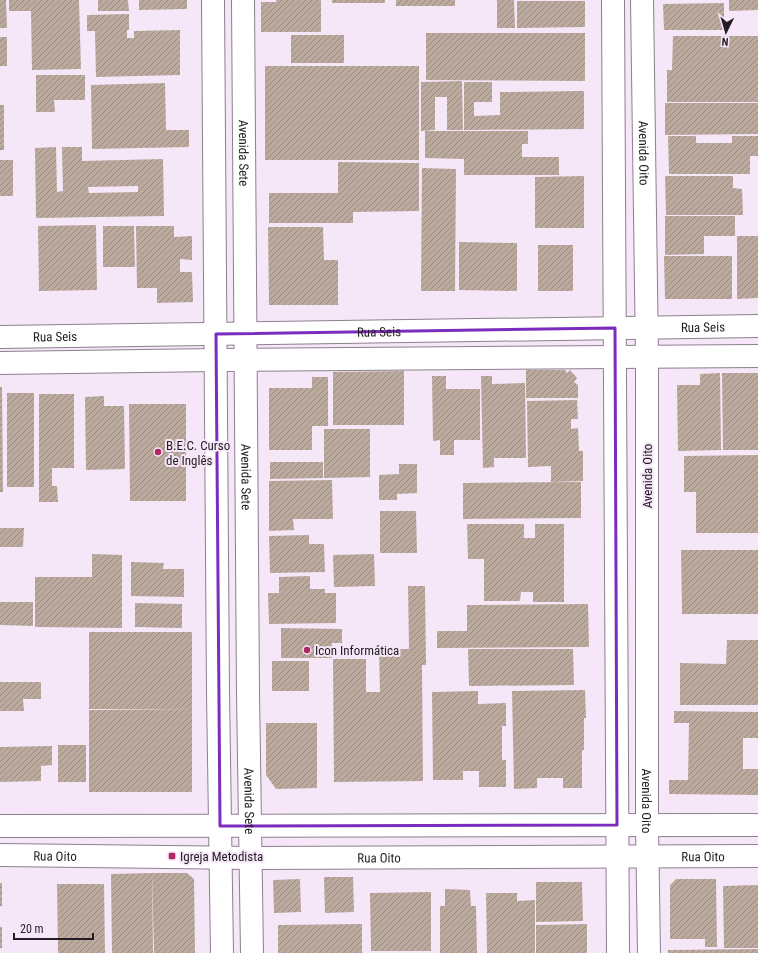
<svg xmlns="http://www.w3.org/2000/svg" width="758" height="953" font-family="'Roboto Condensed',sans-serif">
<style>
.building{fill:url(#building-hatch);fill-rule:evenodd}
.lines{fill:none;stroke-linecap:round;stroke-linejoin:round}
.street-casing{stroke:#8c7f8e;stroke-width:24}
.secondary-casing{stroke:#8c7f8e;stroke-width:24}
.street{stroke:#fff;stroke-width:22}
.secondary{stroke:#fff;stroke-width:22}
.marked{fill:none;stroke:#7b2cbf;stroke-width:3;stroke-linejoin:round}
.poi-dot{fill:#b22662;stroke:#f6e7f8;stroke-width:1.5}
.labels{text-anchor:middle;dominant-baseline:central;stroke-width:4;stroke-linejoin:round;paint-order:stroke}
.street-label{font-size:13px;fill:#231d23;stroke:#f6e7f8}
.poi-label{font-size:13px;fill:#231d23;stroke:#f6e7f8;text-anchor:start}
</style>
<defs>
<pattern id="building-hatch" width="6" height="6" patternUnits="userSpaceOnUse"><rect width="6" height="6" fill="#bdaa9f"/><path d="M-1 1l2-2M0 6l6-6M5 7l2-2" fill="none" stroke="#998a81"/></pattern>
</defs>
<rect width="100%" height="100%" fill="#f6e7f8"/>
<g class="building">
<polygon points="0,0 6,0 7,28 0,28"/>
<polygon points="9,0 79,0 81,69 32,70 31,11 9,11"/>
<polygon points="98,0 128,0 129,11 98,11"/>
<polygon points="139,0 187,0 187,9 139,10"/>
<polygon points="276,0 321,0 321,32 261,32 261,2 276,2"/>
<rect x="332" y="0" width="53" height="3"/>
<rect x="396" y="0" width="59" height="6"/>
<polygon points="497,0 514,0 515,28 497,28"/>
<polygon points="729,0 758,0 758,10 729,11"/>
<polygon points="517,1 585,1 585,27 517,28"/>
<polygon points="724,3 724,30 664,30 663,4"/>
<polygon points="129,14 129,30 127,30 127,38 134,38 134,31 180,30 180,75 96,77 95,31 87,31 87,15"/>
<polygon points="426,33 585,33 585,81 426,80"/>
<rect x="291" y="35" width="53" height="28"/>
<polygon points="673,36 758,36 758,102 667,102 667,70 672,70"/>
<rect x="0" y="37" width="7" height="29"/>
<rect x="265" y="66" width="154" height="94"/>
<polygon points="36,75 85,75 85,100 54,100 55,112 36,112"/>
<polygon points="462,81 463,130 447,130 447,97 435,97 435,130 421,131 421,82"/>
<polygon points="464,82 492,82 492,102 474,102 474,116 500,115 500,92 584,91 584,129 464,130"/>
<polygon points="165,83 166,130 189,130 189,147 92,149 91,85"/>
<polygon points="665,103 758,103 758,134 665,135"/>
<rect x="0" y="105" width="4" height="45"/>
<polygon points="425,131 528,131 528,144 522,144 522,157 559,157 559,175 464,175 464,159 425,158"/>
<polygon points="668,136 696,136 696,143 732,143 732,136 758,136 758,156 750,156 750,174 669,174"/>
<path d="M56,147L57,192L63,191L62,147H82V161L163,159L164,216L36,218L35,148ZM138,186V192L89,193L88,187Z"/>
<rect x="0" y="160" width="13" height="36"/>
<polygon points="338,162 419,163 419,211 353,212 353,223 269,223 269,193 338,193"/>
<polygon points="422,168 456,169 455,291 421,291"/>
<polygon points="584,176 584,228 535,228 535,177"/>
<polygon points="665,176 733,176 733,188 742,189 743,215 666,215"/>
<polygon points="665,216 735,216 735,236 704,236 704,254 665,255"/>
<polygon points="96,225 97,290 39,291 38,226"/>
<polygon points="103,226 134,226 135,267 103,267"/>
<polygon points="136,226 174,226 174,237 192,236 192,260 180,259 180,272 192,272 193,302 157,303 157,288 137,288"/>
<polygon points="268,227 323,227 324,260 338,260 338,305 269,305"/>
<polygon points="737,236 758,236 758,298 737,299"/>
<polygon points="459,242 517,243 517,291 459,290"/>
<rect x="538" y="245" width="35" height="46"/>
<polygon points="664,256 732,256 732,299 665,299"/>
<polygon points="526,370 565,370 567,373 570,370 577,378 574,382 578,385 578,398 526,398"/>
<polygon points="404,371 404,425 333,425 333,372"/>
<polygon points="720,373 721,450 678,451 677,385 700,385 700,374"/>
<polygon points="722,373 758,373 758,450 723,450"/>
<polygon points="432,376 446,376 446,389 480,389 480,440 454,440 454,455 440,455 440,440 433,441"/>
<polygon points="481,376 492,376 492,384 525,383 526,458 494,458 494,467 483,468"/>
<polygon points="312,377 328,377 328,426 312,426 312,450 269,450 269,388 312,388"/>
<polygon points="0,387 2,387 3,492 0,492"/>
<rect x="7" y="393" width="27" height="94"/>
<polygon points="39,394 74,394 74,468 52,468 52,486 57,486 58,502 39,502"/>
<polygon points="104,396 104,406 124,406 125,469 86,470 85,397"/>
<polygon points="577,400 578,419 571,419 571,429 578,428 579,451 583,451 583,481 551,482 551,466 528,467 527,401"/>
<polygon points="129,404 186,404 186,501 130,501"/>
<polygon points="324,429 370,429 370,477 324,478"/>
<polygon points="758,455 758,533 696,533 696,492 684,492 684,456"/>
<polygon points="270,462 323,462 323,478 270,479"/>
<polygon points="399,464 417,464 417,493 397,494 397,500 379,500 379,475 399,474"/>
<polygon points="332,480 333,519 293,519 294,530 269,531 269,481"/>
<polygon points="581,482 581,518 463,519 463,483"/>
<polygon points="380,511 416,511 417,553 380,553"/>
<polygon points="467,524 524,524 524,538 535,538 535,524 564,524 564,602 533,602 533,592 521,592 520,601 484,601 484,559 468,559"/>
<polygon points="0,528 24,528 23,547 0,547"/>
<polygon points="309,535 309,544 324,544 325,572 270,573 269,536"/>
<polygon points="681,550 758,550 758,614 682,614"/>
<polygon points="92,554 122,555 122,628 35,627 35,577 92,577"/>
<polygon points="374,554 375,586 334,587 333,555"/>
<polygon points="131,562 164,563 163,569 184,569 184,597 131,596"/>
<polygon points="310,576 310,589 325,589 325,593 336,593 336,623 269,624 268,593 279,593 279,577"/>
<polygon points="408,586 425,586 426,665 422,665 423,781 334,782 333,659 366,659 366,692 380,692 379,649 409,649"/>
<polygon points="0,602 33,602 33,626 0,625"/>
<polygon points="135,603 182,604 182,628 135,627"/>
<polygon points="588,604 589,647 437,648 437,631 467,631 467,605"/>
<polygon points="281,628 342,629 342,643 332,643 332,658 281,658"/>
<polygon points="89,632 192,632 192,710 89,709"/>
<polygon points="727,640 758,640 758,705 680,705 680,663 726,664"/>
<polygon points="468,649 573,649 574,685 469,686"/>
<rect x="272" y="661" width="37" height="30"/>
<polygon points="0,682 41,682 41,699 23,699 24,711 0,711"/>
<polygon points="585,690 586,718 584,718 584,750 582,750 582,788 563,788 563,778 537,778 537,788 514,789 512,691"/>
<polygon points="478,691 478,704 506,703 506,726 502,726 502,760 506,760 506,787 479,787 479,771 463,771 463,780 433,780 432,692"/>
<rect x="89" y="710" width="103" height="82"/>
<polygon points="674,711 758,712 758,738 743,738 743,769 758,769 758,795 669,794 669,780 688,780 689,723 674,723"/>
<polygon points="266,723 317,723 317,788 276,789 266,775"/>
<rect x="58" y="745" width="28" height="37"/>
<polygon points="52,746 52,765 41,766 41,781 0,782 0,747"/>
<polygon points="152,873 153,953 112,953 111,874"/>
<polygon points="152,873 187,873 194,879 195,953 154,953"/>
<polygon points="324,877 353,877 354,912 325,913"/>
<polygon points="300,879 301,912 274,913 273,880"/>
<polygon points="676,879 716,879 717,947 705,947 705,939 670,939 670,885"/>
<polygon points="536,882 582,882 583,921 536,922"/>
<rect x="0" y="883" width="2" height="23"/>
<polygon points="57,884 104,884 105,953 58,953"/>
<polygon points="758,885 758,948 724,948 723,886"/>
<polygon points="445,889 470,890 471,906 476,906 477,953 440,953 440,906 445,906"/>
<polygon points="431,892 431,951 371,951 370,893"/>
<polygon points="486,893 517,893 517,901 535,900 535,953 487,953"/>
<polygon points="362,924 362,953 278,953 278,925"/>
<polygon points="587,924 587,953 536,953 536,925"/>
<rect x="0" y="927" width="2" height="21"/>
<polygon points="758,949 758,953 668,953 668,950"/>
</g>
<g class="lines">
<g class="street-casing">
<g id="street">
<polyline points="613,0 618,953"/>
<path id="s1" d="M642,0L647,357V825L649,953"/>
<path id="s2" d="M0,337L758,326"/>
<polyline points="0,363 216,360 758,356"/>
<polyline points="0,826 758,825"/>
<path id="s3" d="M0,855L251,858L758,856"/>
</g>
</g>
<g class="secondary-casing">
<g id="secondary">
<polyline points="213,0 218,693 222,953"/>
<path id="s4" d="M243,0L248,693L252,953"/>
</g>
</g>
<use href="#street" class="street"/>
<use href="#secondary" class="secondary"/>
</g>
<path class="marked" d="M615,328L617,825L220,826L216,334Z"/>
<g class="poi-dot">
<circle cx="158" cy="452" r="4"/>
<circle cx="307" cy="650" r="4"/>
<rect x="168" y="852" width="8" height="8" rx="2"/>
</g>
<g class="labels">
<g class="street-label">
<text stroke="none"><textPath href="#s4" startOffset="153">Avenida Sete</textPath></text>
<text stroke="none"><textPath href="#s1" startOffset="153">Avenida Oito</textPath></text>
<text stroke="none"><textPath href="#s2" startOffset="703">Rua Seis</textPath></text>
<text stroke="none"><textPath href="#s2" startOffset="379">Rua Seis</textPath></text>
<text stroke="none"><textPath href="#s2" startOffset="55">Rua Seis</textPath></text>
<text transform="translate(647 476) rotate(-90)">Avenida Oito</text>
<text stroke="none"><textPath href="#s4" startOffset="477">Avenida Sete</textPath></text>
<text stroke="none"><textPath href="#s4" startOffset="801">Avenida Sete</textPath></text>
<text stroke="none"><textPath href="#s1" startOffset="801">Avenida Oito</textPath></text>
<text stroke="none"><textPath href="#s3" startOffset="55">Rua Oito</textPath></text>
<text stroke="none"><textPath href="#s3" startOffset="703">Rua Oito</textPath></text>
<text stroke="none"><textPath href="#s3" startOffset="379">Rua Oito</textPath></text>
</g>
<g class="poi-label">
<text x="166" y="445">B.E.C. Curso<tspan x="166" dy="15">de Inglês</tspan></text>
<text x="315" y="650">Icon Informática</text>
<text x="180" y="856">Igreja Metodista</text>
</g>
</g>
<g transform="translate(726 32) rotate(185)" stroke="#f6e7f8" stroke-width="3" paint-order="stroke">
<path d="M0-3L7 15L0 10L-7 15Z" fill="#231d23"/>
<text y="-6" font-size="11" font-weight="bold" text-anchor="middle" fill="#231d23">N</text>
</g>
<path d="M14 933v6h79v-6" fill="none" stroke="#231d23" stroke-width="2"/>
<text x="20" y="933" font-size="12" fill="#231d23" stroke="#f6e7f8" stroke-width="3" paint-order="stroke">20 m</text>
</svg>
